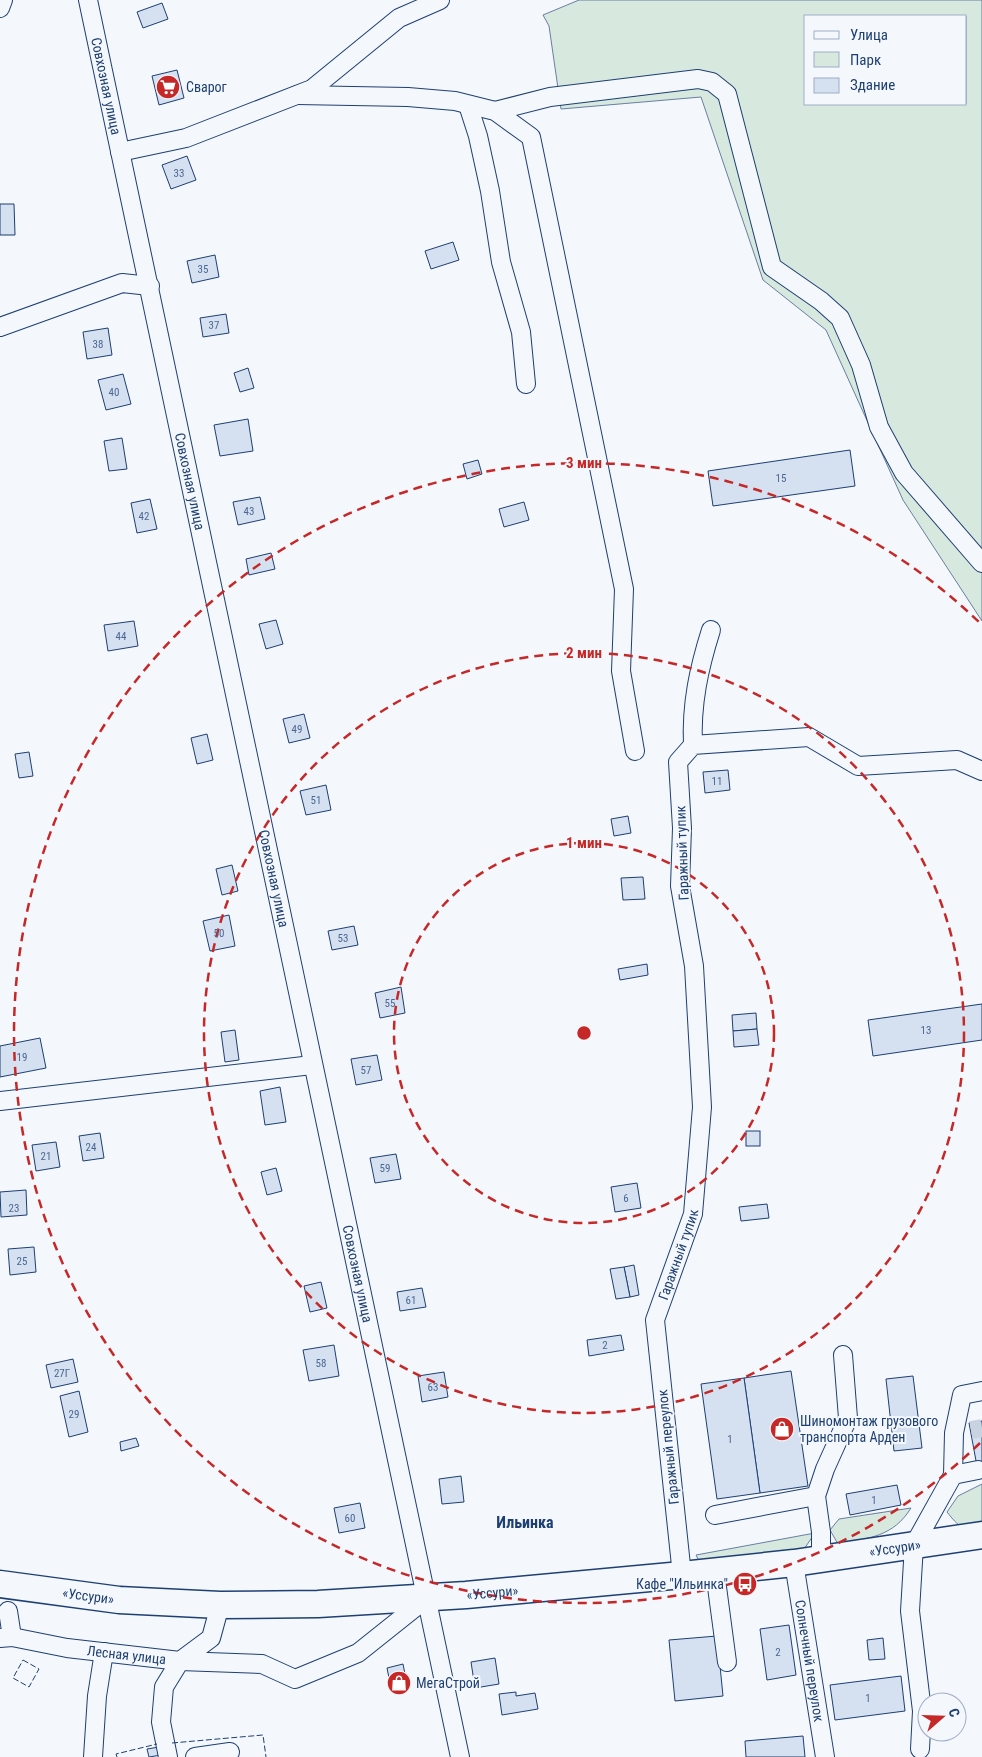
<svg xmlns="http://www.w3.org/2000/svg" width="982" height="1757" font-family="'Roboto Condensed',sans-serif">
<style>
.green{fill:#d7e8df;stroke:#687fa3;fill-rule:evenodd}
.building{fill:#d5e0f0;stroke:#1d3f73}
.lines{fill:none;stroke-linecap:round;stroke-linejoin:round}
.minor-tunnel{stroke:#c9d2e0;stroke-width:18;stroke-dasharray:18 9;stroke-linecap:butt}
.minor-casing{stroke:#1d3f73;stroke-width:20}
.highway-casing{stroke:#1d3f73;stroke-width:29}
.minor{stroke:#f4f7fb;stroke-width:18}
.highway{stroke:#f4f7fb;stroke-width:26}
.fence{stroke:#1d3f73;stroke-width:1;stroke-dasharray:6 2.5;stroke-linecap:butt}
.ring{fill:none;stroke:#c62828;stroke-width:2.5;stroke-dasharray:9 6}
.labels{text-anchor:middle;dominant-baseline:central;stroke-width:4;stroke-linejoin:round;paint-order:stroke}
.number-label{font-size:11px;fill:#4b6792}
.street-label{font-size:14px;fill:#1d3f73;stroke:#f4f7fb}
.poi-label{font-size:14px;fill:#1d3f73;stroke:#f4f7fb;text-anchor:start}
.quarter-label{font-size:16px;font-weight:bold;fill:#1d3f73;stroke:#f4f7fb}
.centre{fill:#c62828;stroke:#f4f7fb;stroke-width:2.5}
.ring-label{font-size:15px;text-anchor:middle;font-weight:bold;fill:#c62828;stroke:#f4f7fb;stroke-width:4;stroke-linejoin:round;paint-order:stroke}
</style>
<rect width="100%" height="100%" fill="#f4f7fb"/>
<g class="green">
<path d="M579,0H982V621L903,500L826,330L763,280L701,97L561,109L549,26L543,15ZM806,16H966V104H806Z"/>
<path d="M982,1484V1529C964,1532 958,1526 947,1512L958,1496Z"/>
<path d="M911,1508C893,1537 869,1538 838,1544L830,1530L839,1519Z"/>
<polygon points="815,1533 802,1552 699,1561 696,1555"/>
</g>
<g class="building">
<polygon points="162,3 168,19 143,28 137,12"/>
<polygon points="177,70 184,98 159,105 152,76"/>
<polygon points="187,156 196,180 171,189 162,165"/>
<polygon points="0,204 14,204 15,235 0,235"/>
<polygon points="453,242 459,260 431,269 425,251"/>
<polygon points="215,255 219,277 192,283 187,261"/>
<polygon points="226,314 229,333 203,337 200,318"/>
<polygon points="108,328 112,355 87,359 83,332"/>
<polygon points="248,368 254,388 240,392 234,373"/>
<polygon points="123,374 131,404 106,410 98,380"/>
<polygon points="248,419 253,451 220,456 214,425"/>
<polygon points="122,438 127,469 109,471 104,441"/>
<polygon points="850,450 855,486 713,506 708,471"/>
<polygon points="478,460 482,474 467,479 463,464"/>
<polygon points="260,497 265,519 238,525 233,502"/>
<polygon points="150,499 157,529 137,533 131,503"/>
<polygon points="524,502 529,520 504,527 499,509"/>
<polygon points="271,553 275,569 249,575 246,559"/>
<polygon points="276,620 283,644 266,649 259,624"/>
<polygon points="134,621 138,646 108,651 104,625"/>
<polygon points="304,714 310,738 289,743 283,719"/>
<polygon points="207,734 213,760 197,764 191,738"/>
<polygon points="29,752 33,776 19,778 15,754"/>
<polygon points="728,770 730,790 705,793 703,772"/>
<polygon points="326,785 331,810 306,815 300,791"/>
<polygon points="628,816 631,833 614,836 611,819"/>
<polygon points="232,865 238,891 222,895 216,869"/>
<polygon points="643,877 645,899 623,900 621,878"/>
<polygon points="229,915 235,946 210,951 203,921"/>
<polygon points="354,926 358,945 332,950 328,931"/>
<polygon points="647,964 648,975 620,980 618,969"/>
<polygon points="401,987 405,1013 380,1018 375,993"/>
<polygon points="982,1004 982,1040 873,1056 868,1020"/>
<polygon points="756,1013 757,1029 733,1031 732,1015"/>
<polygon points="757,1029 759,1045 734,1047 733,1031"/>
<polygon points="235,1030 239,1060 225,1062 221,1032"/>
<polygon points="40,1038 46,1068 0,1077 0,1046"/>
<polygon points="377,1055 382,1080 356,1085 351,1059"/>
<polygon points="280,1087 286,1122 265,1125 260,1091"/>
<rect x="746" y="1131" width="14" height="15"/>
<polygon points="100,1133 104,1158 83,1161 79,1136"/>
<polygon points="56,1142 60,1167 36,1171 32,1145"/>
<polygon points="396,1154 401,1179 375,1183 370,1158"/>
<polygon points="276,1168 282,1191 267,1195 261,1172"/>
<polygon points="637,1183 641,1208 615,1212 611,1187"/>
<polygon points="26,1190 27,1215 1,1217 0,1192"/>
<polygon points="767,1204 769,1218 741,1221 739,1207"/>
<polygon points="34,1247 36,1272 10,1275 8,1249"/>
<polygon points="634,1265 639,1295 630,1297 624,1267"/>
<polygon points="624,1267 630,1297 616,1299 610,1269"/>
<polygon points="321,1282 327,1308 310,1312 304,1286"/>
<polygon points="422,1288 426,1307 400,1311 397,1292"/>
<polygon points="621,1335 624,1350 589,1356 587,1340"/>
<polygon points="334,1345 339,1376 309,1381 303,1350"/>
<polygon points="73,1359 78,1382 51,1388 46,1365"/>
<polygon points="791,1371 808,1486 760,1493 744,1378"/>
<polygon points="444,1372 448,1397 422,1402 418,1376"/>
<polygon points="913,1376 922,1448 894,1451 886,1379"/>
<polygon points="744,1378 760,1493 717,1499 701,1384"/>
<polygon points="79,1391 88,1432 69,1437 60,1396"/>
<polygon points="982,1421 982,1476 979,1477 969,1423"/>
<polygon points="136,1438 139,1446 121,1451 120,1442"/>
<polygon points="461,1476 464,1502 442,1504 439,1479"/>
<polygon points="897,1485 901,1505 850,1515 846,1494"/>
<polygon points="360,1503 365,1528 339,1533 334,1508"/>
<polygon points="789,1625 796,1675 767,1680 760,1629"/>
<polygon points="717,1636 723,1696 675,1701 669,1640"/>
<polygon points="883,1638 885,1659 869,1660 867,1640"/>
<polygon points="495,1658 499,1684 475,1688 471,1662"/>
<polygon points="403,1664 407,1684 391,1688 387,1668"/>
<polygon points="901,1676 905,1711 835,1720 830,1685"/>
<polygon points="516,1692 516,1696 535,1693 538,1709 502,1715 499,1694"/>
<polygon points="803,1736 805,1757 746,1757 745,1741"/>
<polygon points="159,1747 161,1755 149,1757 147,1749"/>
</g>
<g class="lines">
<polyline class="minor-tunnel" points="971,1430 982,1428"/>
<g class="minor-casing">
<g id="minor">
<path id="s1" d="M88,0L460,1757"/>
<polyline points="0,8 3,0"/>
<polyline points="297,95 408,97 455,101 495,111 531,137 624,589 621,671 635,751"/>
<polyline points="468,105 478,136 490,191 501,262 521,332 526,384"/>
<polyline points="495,111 550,97 698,79 712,82 727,94 772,267 821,301 840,318 861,365 879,427 904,473 982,563"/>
<polyline points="120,152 186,138 312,89 399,18 440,0"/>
<polyline points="0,327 122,283 150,286"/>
<path d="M693,745C691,704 699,668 711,630"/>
<polyline points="0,1101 312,1065"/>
<polyline points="953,1475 954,1433 962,1395 982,1391"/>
<polyline points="715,1515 816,1496"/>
<polyline points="821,1559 821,1532 816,1496 825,1469 848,1418 843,1355"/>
<path id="s2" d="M794,1563L825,1757"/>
<polyline points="715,1572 727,1662"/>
<path id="s3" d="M682,1575L655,1320L693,1214L702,1107L694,966L680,886L682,828L678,762L693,745L809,737L858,766L957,760L982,771"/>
<polyline points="8,1611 12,1637"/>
<path id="s4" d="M0,1638L12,1637L67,1648L180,1661L211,1638L220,1605"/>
<polyline points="920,1749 922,1711 910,1611 914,1545 953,1475 978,1470"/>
<polyline points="93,1757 97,1696 104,1652"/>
<polyline points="168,1757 161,1722 164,1687 180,1661 262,1664 295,1679 358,1653 427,1598"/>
<polyline points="195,1757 230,1752"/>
</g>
</g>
<g class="highway-casing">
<g id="highway">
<path id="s5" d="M0,1584L119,1600L220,1605L318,1604L466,1595L682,1575L794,1563L982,1535"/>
</g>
</g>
<use href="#minor" class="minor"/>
<use href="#highway" class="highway"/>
<g class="fence">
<polygon points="23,1660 39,1669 29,1687 13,1678"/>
<polyline points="172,1743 263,1735 266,1757"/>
<polyline points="117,1757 116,1754 157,1744"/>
</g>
</g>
<g class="ring">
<circle cx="584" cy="1033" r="190"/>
<circle cx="584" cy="1033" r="380"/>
<path d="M980 1443A570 570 0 1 1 980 623"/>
</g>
<defs>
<g id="supermarket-disc" transform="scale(1.25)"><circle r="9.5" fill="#c62828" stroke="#f4f7fb"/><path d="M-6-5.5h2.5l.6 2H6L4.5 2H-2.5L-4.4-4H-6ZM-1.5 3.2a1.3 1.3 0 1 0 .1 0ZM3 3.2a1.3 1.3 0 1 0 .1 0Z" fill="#fff"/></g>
<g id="shop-disc" transform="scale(1.25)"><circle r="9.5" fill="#c62828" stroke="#f4f7fb"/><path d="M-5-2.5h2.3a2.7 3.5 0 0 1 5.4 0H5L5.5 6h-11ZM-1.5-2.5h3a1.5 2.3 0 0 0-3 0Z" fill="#fff"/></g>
<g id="bus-disc" transform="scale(1.25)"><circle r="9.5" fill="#c62828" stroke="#f4f7fb"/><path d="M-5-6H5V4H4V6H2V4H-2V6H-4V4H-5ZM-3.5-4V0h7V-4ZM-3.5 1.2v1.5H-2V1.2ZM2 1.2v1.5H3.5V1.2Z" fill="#fff"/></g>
</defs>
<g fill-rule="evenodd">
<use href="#supermarket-disc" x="168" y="87"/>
<use href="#shop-disc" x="782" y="1429"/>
<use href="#bus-disc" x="745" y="1584"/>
<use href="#shop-disc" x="399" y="1683"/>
</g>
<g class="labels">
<g class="number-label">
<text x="179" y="173">33</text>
<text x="203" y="269">35</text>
<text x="214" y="325">37</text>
<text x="98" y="344">38</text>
<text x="114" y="392">40</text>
<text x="781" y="478">15</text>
<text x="249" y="511">43</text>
<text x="144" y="516">42</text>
<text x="121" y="636">44</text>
<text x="297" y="729">49</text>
<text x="717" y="781">11</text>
<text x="316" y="800">51</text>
<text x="219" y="933">50</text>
<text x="343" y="938">53</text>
<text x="390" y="1003">55</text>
<text x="926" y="1030">13</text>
<text x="22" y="1057">19</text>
<text x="366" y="1070">57</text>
<text x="91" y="1147">24</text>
<text x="46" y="1156">21</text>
<text x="385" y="1168">59</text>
<text x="626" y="1198">6</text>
<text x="14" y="1208">23</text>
<text x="22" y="1261">25</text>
<text x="411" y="1300">61</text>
<text x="605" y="1345">2</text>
<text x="321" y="1363">58</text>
<text x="62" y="1373">27Г</text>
<text x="433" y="1387">63</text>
<text x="74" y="1414">29</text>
<text x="730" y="1439">1</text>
<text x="874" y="1500">1</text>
<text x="350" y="1518">60</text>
<text x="778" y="1652">2</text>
<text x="868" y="1698">1</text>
</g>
<g class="street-label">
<text stroke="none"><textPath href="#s1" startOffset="88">Совхозная улица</textPath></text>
<text stroke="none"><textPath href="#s1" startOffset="492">Совхозная улица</textPath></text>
<text transform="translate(682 853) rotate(-92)">Гаражный тупик</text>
<text stroke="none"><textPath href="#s1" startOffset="898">Совхозная улица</textPath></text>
<text stroke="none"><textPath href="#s3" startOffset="326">Гаражный тупик</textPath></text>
<text stroke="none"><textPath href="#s1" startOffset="1302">Совхозная улица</textPath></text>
<text transform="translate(668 1447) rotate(-96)">Гаражный переулок</text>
<text stroke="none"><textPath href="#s5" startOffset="899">«Уссури»</textPath></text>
<text stroke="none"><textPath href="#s5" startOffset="494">«Уссури»</textPath></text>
<text stroke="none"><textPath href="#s5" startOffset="89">«Уссури»</textPath></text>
<text stroke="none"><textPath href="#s4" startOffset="128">Лесная улица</textPath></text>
<text stroke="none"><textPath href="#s2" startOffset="99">Солнечный переулок</textPath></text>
</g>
<g class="poi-label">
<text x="186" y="87">Сварог</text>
<text x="800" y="1421">Шиномонтаж грузового<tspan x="800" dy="16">транспорта Арден</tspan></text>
<text x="728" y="1584" text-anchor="end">Кафе "Ильинка"</text>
<text x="416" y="1683">МегаСтрой</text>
</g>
<g class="quarter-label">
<text x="525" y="1522">Ильинка</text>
</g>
</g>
<circle cx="584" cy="1033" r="8" class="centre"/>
<g class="ring-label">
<text x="584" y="468">3 мин</text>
<text x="584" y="658">2 мин</text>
<text x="584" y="848">1 мин</text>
</g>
<rect x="804" y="15" width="162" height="90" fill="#f4f7fb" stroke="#9eadc5"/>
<rect x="814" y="31" width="25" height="8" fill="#f4f7fb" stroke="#9eadc5"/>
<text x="850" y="40" font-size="15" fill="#1d3f73">Улица</text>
<rect x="814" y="52" width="25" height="15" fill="#d7e8df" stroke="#9eadc5"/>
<text x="850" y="65" font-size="15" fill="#1d3f73">Парк</text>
<rect x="814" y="78" width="25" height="15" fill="#d5e0f0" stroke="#9eadc5"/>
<text x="850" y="90" font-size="15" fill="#1d3f73">Здание</text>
<g transform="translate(942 1717) rotate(70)"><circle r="24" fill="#f4f7fb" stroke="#9eadc5"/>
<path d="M0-4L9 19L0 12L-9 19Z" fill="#c62828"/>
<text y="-8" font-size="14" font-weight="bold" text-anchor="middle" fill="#1d3f73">С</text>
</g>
</svg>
